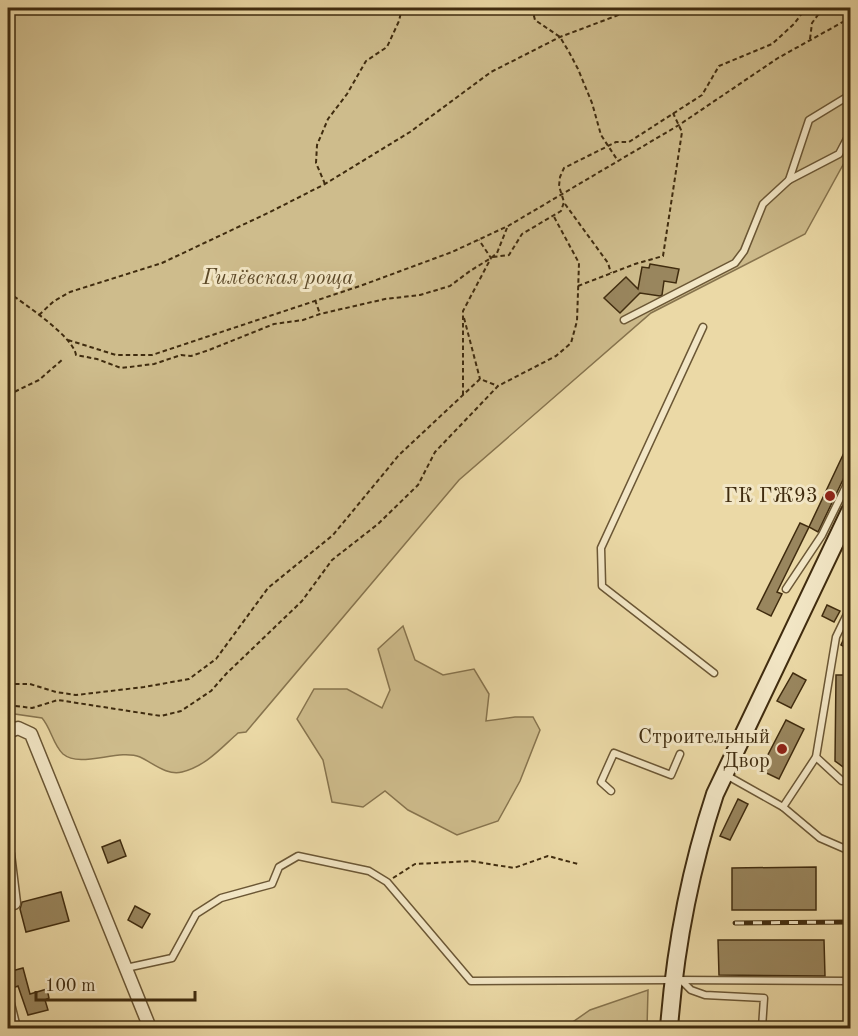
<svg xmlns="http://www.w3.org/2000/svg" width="858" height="1036" font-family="'Old Standard TT',serif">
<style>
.green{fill:#cebc8c;stroke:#87744e;stroke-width:1.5}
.building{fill:#99865e;stroke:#402c0f;stroke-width:1.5}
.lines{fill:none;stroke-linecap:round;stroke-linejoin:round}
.lane-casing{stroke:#6b5735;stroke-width:9}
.street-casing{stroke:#6b5735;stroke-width:15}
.secondary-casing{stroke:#402c0f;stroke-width:20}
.path{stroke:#402c0f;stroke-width:2;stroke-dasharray:4.5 3;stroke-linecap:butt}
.lane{stroke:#f2e6c5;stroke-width:6}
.street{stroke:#f2e6c5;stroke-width:12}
.secondary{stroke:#f2e6c5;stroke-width:16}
.rail-casing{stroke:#402c0f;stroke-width:5}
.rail{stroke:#f2e6c5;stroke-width:3;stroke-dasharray:9;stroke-linecap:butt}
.poi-dot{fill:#8f2418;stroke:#f2e6c5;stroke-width:2}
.labels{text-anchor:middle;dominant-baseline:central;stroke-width:6;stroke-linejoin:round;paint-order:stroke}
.park-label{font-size:21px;font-style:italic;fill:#5c4928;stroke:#f2e6c5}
.poi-label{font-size:21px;fill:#402c0f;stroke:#f2e6c5;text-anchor:end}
</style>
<rect width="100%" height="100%" fill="#ebd9a6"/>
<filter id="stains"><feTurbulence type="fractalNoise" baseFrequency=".00333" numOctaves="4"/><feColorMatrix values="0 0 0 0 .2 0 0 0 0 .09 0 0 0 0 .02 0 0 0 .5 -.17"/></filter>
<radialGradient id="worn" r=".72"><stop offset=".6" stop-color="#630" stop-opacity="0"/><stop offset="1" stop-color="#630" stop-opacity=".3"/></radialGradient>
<g class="green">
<path d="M8,8H850V152L805,234L651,313L459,480L246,732L238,733C221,748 206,766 182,772C167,776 153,763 140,757C118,748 81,769 63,754C53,745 51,728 42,718L8,713Z"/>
<polygon points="403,626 415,660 443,675 474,669 489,694 486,721 515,717 533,717 540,730 520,781 498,821 457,835 408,810 385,791 363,807 332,802 323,760 297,719 314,689 347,689 382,708 390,690 378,649"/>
<polygon points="648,990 647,1028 564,1028 590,1010"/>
</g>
<g class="building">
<polygon points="650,264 679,269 676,283 664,281 662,295 660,296 640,293 620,313 604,298 626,277 638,289 642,267 649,268"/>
<polygon points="850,440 850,465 818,532 809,527"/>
<polygon points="800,523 809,527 777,592 782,594 771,616 757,609"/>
<polygon points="827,605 840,611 834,622 822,616"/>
<polygon points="850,626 850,650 841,645"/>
<polygon points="793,673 806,680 791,708 777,701"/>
<polygon points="836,675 850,675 850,772 835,761"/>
<polygon points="786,720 804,729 779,779 760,770"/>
<polygon points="738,799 748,804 730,840 720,836"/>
<polygon points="120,840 126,856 108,863 102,847"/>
<polygon points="816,867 816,910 732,910 732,868"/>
<polygon points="61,892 69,921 26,932 20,909 22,902"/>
<polygon points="135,906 150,914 142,928 128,920"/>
<polygon points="718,940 824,940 825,976 719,975"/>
<polygon points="23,968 30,994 47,989 49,998 45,1000 48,1010 28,1015 18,986 10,989 8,972"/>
</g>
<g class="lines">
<g class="lane-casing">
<g id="lane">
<polyline points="789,180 839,154 850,133"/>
<polyline points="624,320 735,263 744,251 763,204 789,180 809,120 850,95"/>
<polyline points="703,327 601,548 602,586 714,673"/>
<polyline points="786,589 822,535 850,478"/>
<polyline points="816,757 842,781 850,781"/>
<polyline points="726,775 783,807 820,838 850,851"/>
<polyline points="611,791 601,782 614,753 671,775 680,754"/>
<polyline points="783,807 816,757 836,637 850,608"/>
<polyline points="126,968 172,958 196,914 221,898 272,884 279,867 298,856 369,871 387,882 471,981 673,980 850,981"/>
<polyline points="681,980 691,990 705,995 764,998 762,1028"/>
</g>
</g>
<g class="street-casing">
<g id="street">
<polyline points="8,732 18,728 31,734 150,1028"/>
<polyline points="8,854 14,903 8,903"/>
<polyline points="8,1004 14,1028"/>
</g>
</g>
<g class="secondary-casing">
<path id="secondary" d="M669,1028C675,949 690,870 715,794L850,511"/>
</g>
<g class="path">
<polyline points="532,8 535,20 560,37 569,52 578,69 592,103 601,135 618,161"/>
<polyline points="810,39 812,23 823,8"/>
<polyline points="325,184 316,163 317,145 328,119 347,94 366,61 387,47 399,21 402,8"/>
<polyline points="565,204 608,263 611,273"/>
<polyline points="493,257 509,255 522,234 561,211 564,202 559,186 560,177 564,168 616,142 629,142 702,95 719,66 772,44 794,24 806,8"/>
<polyline points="578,286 635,264 663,256 682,132 673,113"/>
<path d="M8,292C24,304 73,336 76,355L97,359L121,368L154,364L181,355L191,356L209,350L274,324L303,320L320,314L385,299L420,295L450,286L470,271L491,258L497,253L507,228"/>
<polyline points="315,300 320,314"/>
<polyline points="39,315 54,301 70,292 162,263 270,212 325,184 410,132 491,72 560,37 637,8"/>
<polyline points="464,318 480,379"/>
<polyline points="68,340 116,355 152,355 360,286 452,252 508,226 679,125 778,58 850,18"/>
<polyline points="8,395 39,380 63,359"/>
<polyline points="463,395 463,311 491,258 479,240"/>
<polyline points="8,686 12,684 30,684 56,692 76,695 144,687 189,679 216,659 268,588 333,535 399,455 480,379 498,386"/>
<polyline points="8,705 32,708 58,700 161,716 181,711 211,691 226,674 302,601 332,560 378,524 418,485 435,452 498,386 556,356 571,343 577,321 579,263 553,215"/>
<polyline points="393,878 415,864 471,861 514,868 548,856 578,864"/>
</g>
<use href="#lane" class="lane"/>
<use href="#street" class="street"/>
<use href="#secondary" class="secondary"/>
<g class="rail-casing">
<polyline id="rail" points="735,923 850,922"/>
</g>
<use href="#rail" class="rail"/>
</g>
<g class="poi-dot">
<circle cx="830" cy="496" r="6"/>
<circle cx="782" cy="749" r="6"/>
</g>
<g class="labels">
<g class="park-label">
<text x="278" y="278">Гилёвская роща</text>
</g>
<g class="poi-label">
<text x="818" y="496">ГК ГЖ93</text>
<text x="770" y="737">Строительный<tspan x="770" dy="24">Двор</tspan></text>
</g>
</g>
<rect width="858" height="1036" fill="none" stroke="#ebd9a6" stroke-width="30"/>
<rect x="9" y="9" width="840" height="1018" fill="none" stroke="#402c0f" stroke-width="3"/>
<rect x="15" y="15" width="828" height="1006" fill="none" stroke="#402c0f" stroke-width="1.5"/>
<path d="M36 991v9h159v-9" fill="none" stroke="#402c0f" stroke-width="3"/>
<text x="45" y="991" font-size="18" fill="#402c0f" stroke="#f2e6c5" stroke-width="4.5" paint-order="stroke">100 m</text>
<rect width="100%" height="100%" filter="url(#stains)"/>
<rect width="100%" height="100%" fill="url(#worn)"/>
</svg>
